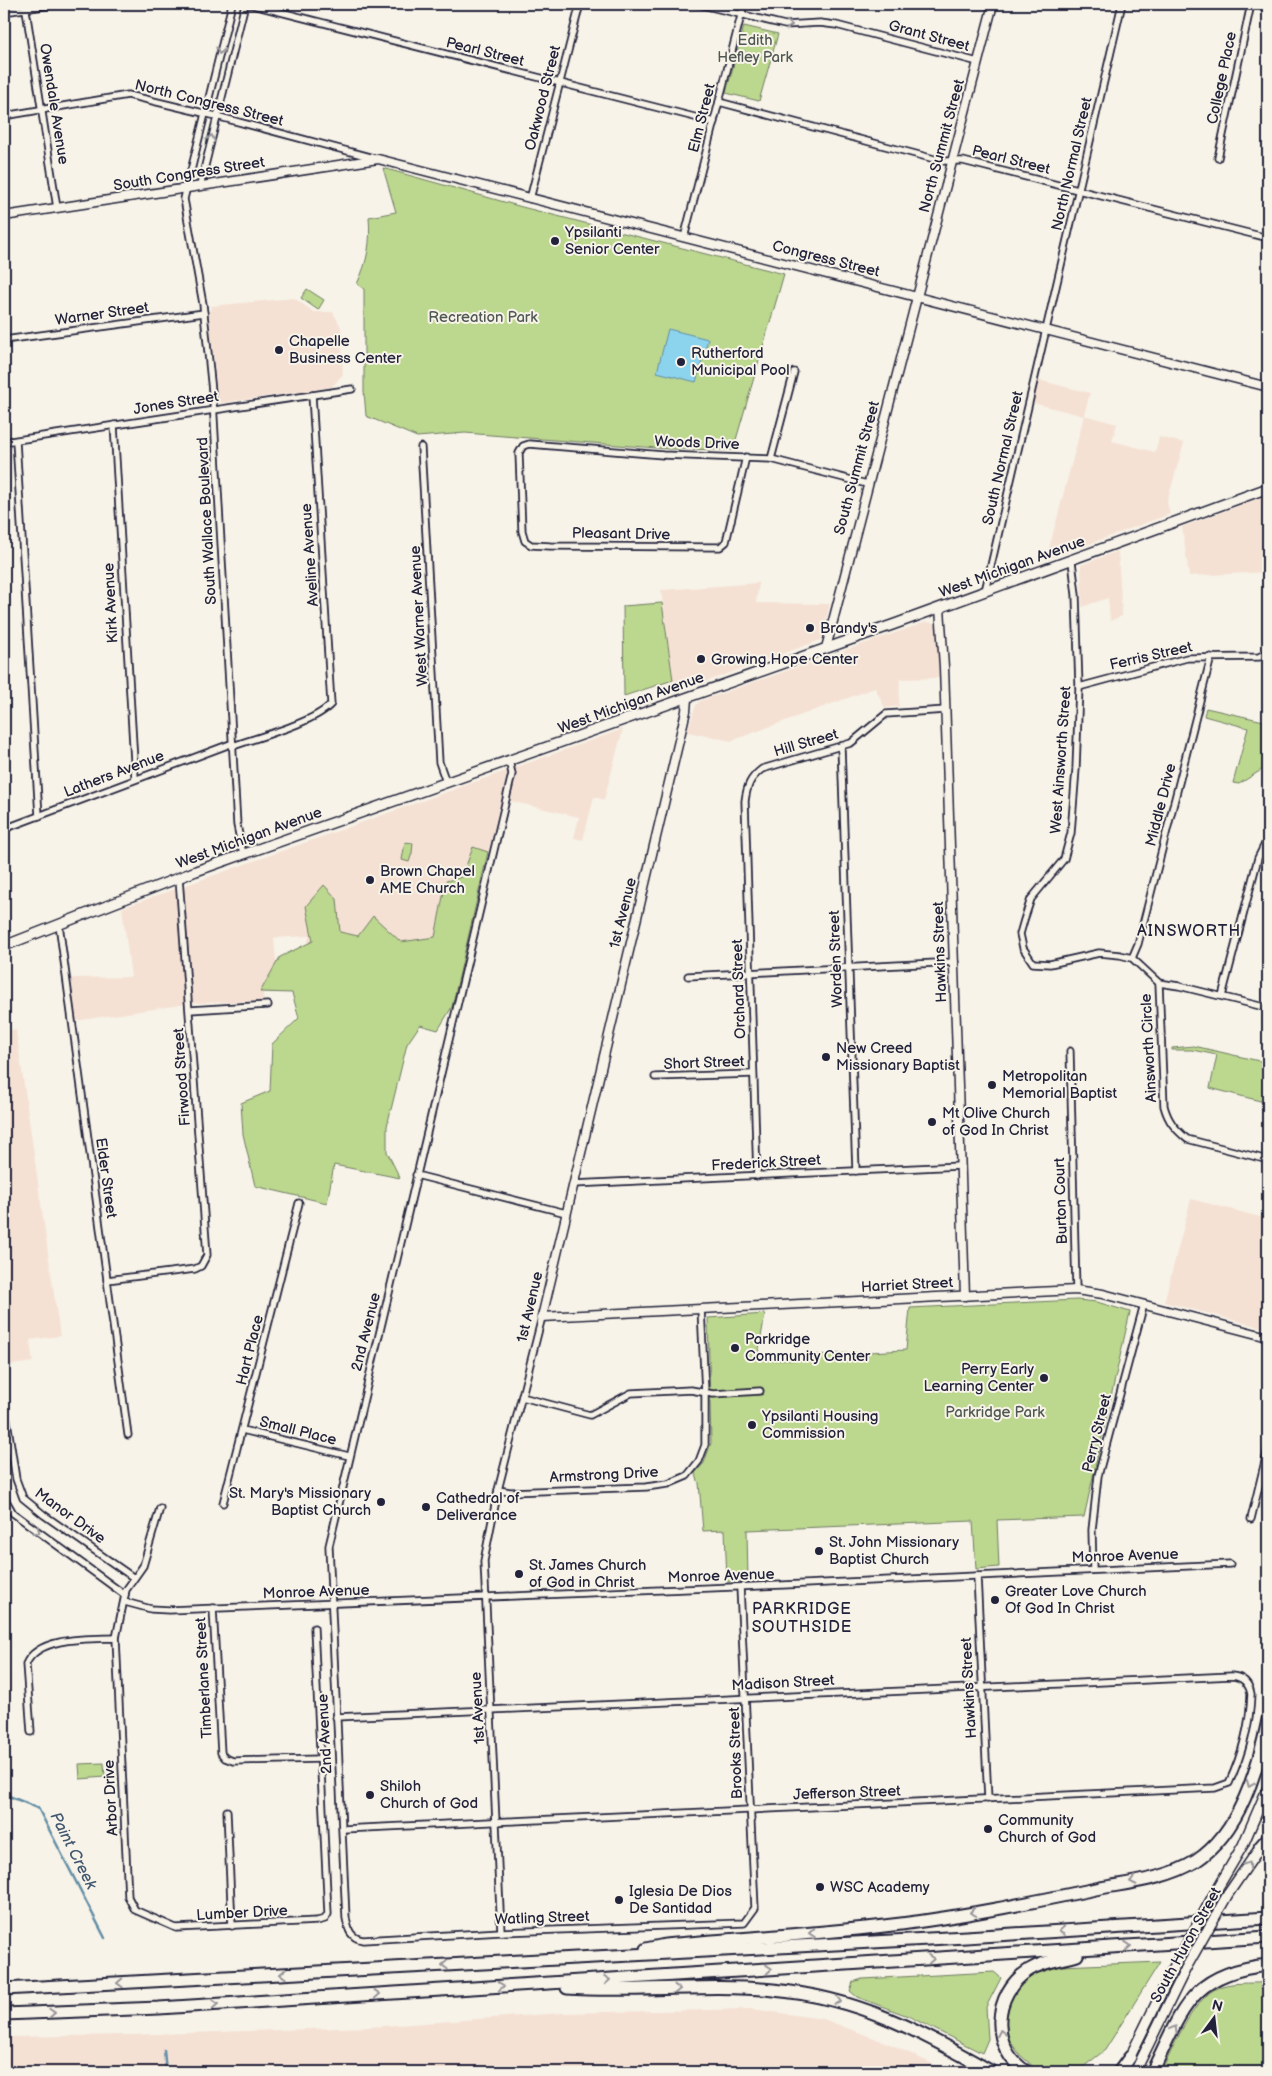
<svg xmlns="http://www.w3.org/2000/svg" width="1272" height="2076" font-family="'Balsamiq Sans',sans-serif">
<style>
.built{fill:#f5e1d4}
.green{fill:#bcd78e;stroke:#6f7c64}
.water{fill:#8cd4ed;stroke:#628da6}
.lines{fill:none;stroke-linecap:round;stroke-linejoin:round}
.stream{stroke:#628da6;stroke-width:2.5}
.minor-casing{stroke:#22223b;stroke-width:9}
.tertiary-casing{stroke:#22223b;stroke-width:11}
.secondary-casing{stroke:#22223b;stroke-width:12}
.primary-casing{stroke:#22223b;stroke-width:12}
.motorway-casing{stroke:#22223b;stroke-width:15}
.minor{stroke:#f7f3e8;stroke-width:5.5}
.tertiary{stroke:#f7f3e8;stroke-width:8}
.secondary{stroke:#f7f3e8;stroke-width:9}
.primary{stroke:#f7f3e8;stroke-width:9}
.motorway{stroke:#f7f3e8;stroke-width:11}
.primary-bridge-casing{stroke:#22223b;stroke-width:12;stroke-linecap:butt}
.primary-bridge{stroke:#f7f3e8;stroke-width:9}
.oneway{stroke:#97959a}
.poi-dot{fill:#22223b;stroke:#f7f3e8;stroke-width:2}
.labels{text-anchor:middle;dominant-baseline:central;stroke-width:4;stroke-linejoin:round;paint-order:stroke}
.street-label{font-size:15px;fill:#22223b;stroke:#f7f3e8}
.park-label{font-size:15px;fill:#505854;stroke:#f7f3e8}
.poi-label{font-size:15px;fill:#22223b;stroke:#f7f3e8;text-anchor:start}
.neighbourhood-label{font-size:16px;letter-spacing:1px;fill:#22223b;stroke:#f7f3e8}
.water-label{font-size:16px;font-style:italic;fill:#425770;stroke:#f7f3e8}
</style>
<rect width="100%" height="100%" fill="#f7f3e8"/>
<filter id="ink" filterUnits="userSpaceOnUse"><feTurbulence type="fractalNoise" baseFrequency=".02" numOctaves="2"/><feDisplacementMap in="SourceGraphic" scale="10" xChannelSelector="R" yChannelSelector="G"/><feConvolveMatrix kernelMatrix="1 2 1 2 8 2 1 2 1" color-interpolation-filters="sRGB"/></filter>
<g filter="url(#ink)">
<g class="built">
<polygon points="294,298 314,312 333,312 341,327 343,374 332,387 222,403 218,401 209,315 211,306"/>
<polygon points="1038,380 1090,393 1084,415 1117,424 1112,441 1155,452 1159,437 1184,443 1167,502 1170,514 1046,560 1084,416 1033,403"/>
<polygon points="1268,495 1268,572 1189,576 1182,527"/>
<polygon points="1118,551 1122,616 1110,621 1108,598 1082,607 1081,565"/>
<polygon points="759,583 756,603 830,604 821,640 674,693 661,590"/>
<polygon points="926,622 934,623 938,628 939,678 900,679 899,706 885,708 875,688 731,741 687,732 696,705 700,701"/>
<polygon points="623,729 604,800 594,797 583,840 574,838 579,817 501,799 452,1007 302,968 309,936 274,938 279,992 263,993 264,1001 193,1003 75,1021 69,978 131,977 122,908"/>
<polygon points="16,1029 60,1336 30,1340 33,1362 4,1366 4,1031"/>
<polygon points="1191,1199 1268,1219 1268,1329 1164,1302"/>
<polygon points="4,1569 10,1613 11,1730 4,1731"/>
<polygon points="752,2009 823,2019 890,2044 950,2072 4,2072 4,2037 127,2035 369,2027 562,2013"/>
</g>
<g class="green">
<polygon points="744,26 778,34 759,101 726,93"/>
<path d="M383,168L522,207L784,274L733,450L669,449L465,433L417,437L366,416L364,391V289L357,284C368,261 371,241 369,217L396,212Z"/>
<polygon points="307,289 324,300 318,310 301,298"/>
<polygon points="662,603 673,680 624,696 623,606"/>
<polygon points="1206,708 1268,722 1268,779 1263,769 1239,784 1233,783 1248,728 1204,716"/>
<polygon points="405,842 413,843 412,853 409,862 402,860"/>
<polygon points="473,847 488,852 452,1007 438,1030 420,1025 407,1044 387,1126 387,1152 400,1178 334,1165 327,1203 255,1186 243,1134 241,1103 270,1091 272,1044 299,1018 292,993 260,992 280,957 313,941 306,906 324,885 337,899 340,932 358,936 373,916 401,942 435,937 446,881 462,877"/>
<polygon points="1194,1046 1268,1063 1268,1103 1210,1088 1217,1055 1192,1050 1172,1050 1172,1048"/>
<polygon points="1077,1300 1097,1302 1130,1312 1084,1517 997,1520 999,1567 976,1569 973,1521 747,1530 748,1580 727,1582 725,1530 703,1531 699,1483 695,1473 704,1463 711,1443 708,1318 765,1314 757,1360 795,1360 796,1356 906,1350 910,1308"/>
<polygon points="104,1763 105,1777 80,1779 79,1764"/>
<polygon points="1160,1962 1105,2050 1078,2071 1050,2072 1035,2068 1020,2055 1007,2037 1005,2014 1017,1987 1035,1974 1061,1966"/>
<polygon points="994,1972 1001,1978 986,2007 988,2039 982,2053 908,2016 857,1997 850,1991 853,1982 862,1979"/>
<path d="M1268,1982V2072H1161C1174,2047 1195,1990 1226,1985C1239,1982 1254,1984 1268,1982Z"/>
</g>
<polygon class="water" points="668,329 708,339 696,382 657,372"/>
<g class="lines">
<g class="stream">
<polyline points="4,1794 38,1808 105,1938"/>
<polyline points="164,2050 166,2072"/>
</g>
<g class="minor-casing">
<g id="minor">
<polyline points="25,4 57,208"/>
<polyline points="232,4 184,199 203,304 213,401 237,825 243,854"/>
<polyline points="249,4 714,122"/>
<polyline points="698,4 785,25 820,23 836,25 978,62"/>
<polyline points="4,12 57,4"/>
<polyline points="719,102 942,161 963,161 1268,238"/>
<polyline points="4,116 128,95 216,116 374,158"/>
<polyline points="1218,158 1251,4"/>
<polyline points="200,186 245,4"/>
<polyline points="530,199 580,4"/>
<polyline points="684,238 744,4"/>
<polyline points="4,340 204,313"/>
<polyline points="114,425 135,778"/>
<polyline points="16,441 39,816"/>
<polyline points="4,442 352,389"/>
<polyline points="421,447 439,762 446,782"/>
<polyline points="746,457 726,542 720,547 550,546 531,545 525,541 522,531 519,453 523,446 529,444 663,455 771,459 867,484"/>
<polyline points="771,459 794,372"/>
<polyline points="1072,561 1076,595 1079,687 1076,769 1071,833 1064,859 1031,899 1024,920 1020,934 1023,948 1033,963 1050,964 1099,953 1120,955 1132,958 1159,983 1179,986 1268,1008"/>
<polyline points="985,591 1122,4"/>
<polyline points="1079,687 1187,658 1259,657 1268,652"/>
<path d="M233,746C258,737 314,723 331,704L312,395"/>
<polyline points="841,746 856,1171"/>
<path d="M509,760L512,774L329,1546L346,1918C348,1929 350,1938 363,1940L501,1932L744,1923L755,1908L740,1587"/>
<polyline points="4,829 233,743"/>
<polyline points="59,924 128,1435"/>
<polyline points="1132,958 1138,944 1211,657"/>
<polyline points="688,976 955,962"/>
<path d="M1159,983L1164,1106C1168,1121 1175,1129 1187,1139L1268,1160"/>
<polyline points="1222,996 1258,858 1268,838"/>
<polyline points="190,1010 268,1005"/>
<polyline points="1070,1051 1076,1290"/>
<polyline points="655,1077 753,1074"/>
<polyline points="416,1175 566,1213"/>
<path d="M757,1176L745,801C747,786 750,778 762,769L851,743L886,714L946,710"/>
<polyline points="573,1184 960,1166"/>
<polyline points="107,1280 195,1269 201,1266 207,1255 179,878"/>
<polyline points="522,1397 590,1415 631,1393 691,1390 713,1394 760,1391"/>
<polyline points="4,1401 16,1479 23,1498 44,1515 134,1578"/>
<polyline points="242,1430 349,1456"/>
<polyline points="498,1490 510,1492 646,1487 668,1484 687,1476 699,1461 705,1445 705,1393 701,1309"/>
<polyline points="4,1497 13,1513 125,1595"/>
<polyline points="223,1503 299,1203"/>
<polyline points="160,1508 143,1566 126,1590 116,1638 128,1897 135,1910 176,1928 317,1921 325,1919 328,1914 314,1628"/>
<polyline points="1251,1519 1268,1449"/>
<polyline points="1093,1570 1092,1530 1098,1476 1144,1304"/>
<polyline points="977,1576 988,1799"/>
<polyline points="125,1602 151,1609 169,1610 783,1585 1230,1564"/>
<polyline points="213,1608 221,1753 225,1758 233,1761 321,1759"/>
<path d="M336,1717L1232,1676C1243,1677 1249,1683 1251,1694C1250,1725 1242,1755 1229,1783L1215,1788L343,1829"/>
<path d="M31,1732L26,1664C38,1636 90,1639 116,1638"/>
<polyline points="227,1811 232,1926"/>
<polyline points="501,1932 484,1561 498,1490 542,1317"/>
</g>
</g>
<g class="tertiary-casing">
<g id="tertiary">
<polyline points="4,216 378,159 1268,387"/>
<polyline points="940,608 944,667 965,1296"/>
<polyline points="826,648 993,4"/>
<polyline points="687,698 686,711 542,1317 1076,1290 1103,1294 1268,1337"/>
</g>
</g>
<g class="secondary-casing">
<polyline id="secondary" points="4,946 196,871 895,624 1268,488"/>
</g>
<g class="primary-casing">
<g id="primary">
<polyline points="1228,1894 1263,1843"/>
<polyline points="1213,1896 1243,1845 1268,1787"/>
<polyline points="1127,2063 1173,1969"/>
<polyline points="1135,2072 1186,1968"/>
</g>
</g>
<g class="motorway-casing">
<g id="motorway">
<polyline points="1260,1847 1268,1838"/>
<path d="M646,1949L665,1945C743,1938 823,1934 901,1924C965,1916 1028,1903 1091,1890C1124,1883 1166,1880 1196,1861C1240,1832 1258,1769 1268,1720"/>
<path d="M567,1988C636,1993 705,1983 773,1990C857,1997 920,2031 992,2072"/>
<polyline points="4,1989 966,1937 1268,1918"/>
<polyline points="4,2014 159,2008 1268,1937"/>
<path d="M1027,2072C989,2049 992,1993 1029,1970C1043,1961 1061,1960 1077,1955"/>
<polyline points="1119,2072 1130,2057"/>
<path d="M1152,2072C1183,2009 1190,1973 1268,1965"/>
</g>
</g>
<use href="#minor" class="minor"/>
<use href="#tertiary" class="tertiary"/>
<use href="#secondary" class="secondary"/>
<use href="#primary" class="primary"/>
<use href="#motorway" class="motorway"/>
<g class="primary-bridge-casing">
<g id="primary-bridge">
<polyline points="1186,1968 1228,1894"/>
<polyline points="1173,1969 1213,1896"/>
</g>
</g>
<use href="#primary-bridge" class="primary-bridge"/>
</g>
<defs><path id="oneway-chevron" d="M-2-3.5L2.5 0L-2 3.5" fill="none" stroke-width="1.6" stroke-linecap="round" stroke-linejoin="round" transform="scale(1.25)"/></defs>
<g class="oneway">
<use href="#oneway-chevron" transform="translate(789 25) rotate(1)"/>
<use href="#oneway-chevron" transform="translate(220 51) rotate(104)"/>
<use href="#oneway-chevron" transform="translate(211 138) rotate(-77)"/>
<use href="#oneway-chevron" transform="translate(37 1531) rotate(36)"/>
<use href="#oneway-chevron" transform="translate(1250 1784) rotate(113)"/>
<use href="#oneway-chevron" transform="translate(1248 1865) rotate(-56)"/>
<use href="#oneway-chevron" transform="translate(1133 1881) rotate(168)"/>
<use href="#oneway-chevron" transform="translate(973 1912) rotate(170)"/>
<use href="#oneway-chevron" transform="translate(1062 1931) rotate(176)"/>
<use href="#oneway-chevron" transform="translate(812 1933) rotate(176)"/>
<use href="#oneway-chevron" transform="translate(1128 1946) rotate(-4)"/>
<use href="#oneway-chevron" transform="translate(931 1959) rotate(-4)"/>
<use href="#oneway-chevron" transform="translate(445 1965) rotate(177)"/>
<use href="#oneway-chevron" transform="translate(769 1969) rotate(-4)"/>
<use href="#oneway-chevron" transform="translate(283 1974) rotate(177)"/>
<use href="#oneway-chevron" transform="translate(607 1980) rotate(-4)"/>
<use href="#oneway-chevron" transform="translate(120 1983) rotate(177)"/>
<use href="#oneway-chevron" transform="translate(501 1986) rotate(-4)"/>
<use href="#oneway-chevron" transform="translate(677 1989) rotate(-1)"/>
<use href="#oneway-chevron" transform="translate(377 1994) rotate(-4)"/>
<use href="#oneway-chevron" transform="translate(838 2001) rotate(14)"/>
<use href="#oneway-chevron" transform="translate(215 2004) rotate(-4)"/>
<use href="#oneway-chevron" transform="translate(52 2013) rotate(-3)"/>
<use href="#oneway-chevron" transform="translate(1174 2029) rotate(-62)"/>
<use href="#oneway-chevron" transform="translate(1001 2033) rotate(-101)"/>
</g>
</g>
<g class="poi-dot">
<circle cx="555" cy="241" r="5"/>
<circle cx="279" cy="350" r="5"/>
<circle cx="681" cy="362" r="5"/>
<circle cx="810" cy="628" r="5"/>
<circle cx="701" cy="659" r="5"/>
<circle cx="370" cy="880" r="5"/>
<circle cx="826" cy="1057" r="5"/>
<circle cx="992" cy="1085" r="5"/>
<circle cx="932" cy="1122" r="5"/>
<circle cx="735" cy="1348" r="5"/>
<circle cx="1044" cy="1378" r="5"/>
<circle cx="752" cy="1425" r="5"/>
<circle cx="381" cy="1502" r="5"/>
<circle cx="426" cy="1507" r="5"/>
<circle cx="819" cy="1551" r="5"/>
<circle cx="519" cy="1574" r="5"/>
<circle cx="995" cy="1600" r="5"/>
<circle cx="370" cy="1795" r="5"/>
<circle cx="988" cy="1829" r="5"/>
<circle cx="820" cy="1887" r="5"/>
<circle cx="619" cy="1900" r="5"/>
</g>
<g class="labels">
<g class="street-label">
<text transform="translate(929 36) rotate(15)">Grant Street</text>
<text transform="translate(485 52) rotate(14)">Pearl Street</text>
<text transform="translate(1222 78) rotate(-78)">College Place</text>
<text transform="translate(543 98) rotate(-76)">Oakwood Street</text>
<text transform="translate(209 103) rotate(14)">North Congress Street</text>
<text transform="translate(54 104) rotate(81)">Owendale Avenue</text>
<text transform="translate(702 118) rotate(-76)">Elm Street</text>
<text transform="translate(942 146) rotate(-75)">North Summit Street</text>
<text transform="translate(1011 160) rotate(14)">Pearl Street</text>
<text transform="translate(1072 164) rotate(-77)">North Normal Street</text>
<text transform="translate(189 174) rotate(-9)">South Congress Street</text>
<text transform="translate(826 259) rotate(14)">Congress Street</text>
<text transform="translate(102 314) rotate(-8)">Warner Street</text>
<text transform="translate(176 403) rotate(-9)">Jones Street</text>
<text transform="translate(697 443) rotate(2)">Woods Drive</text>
<text transform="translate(1003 458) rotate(-77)">South Normal Street</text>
<text transform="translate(857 468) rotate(-75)">South Summit Street</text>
<text transform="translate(207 521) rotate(-93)">South Wallace Boulevard</text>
<text transform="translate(621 534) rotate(1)">Pleasant Drive</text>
<text transform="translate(310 555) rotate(-94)">Aveline Avenue</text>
<text transform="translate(1012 567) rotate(-20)">West Michigan Avenue</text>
<text transform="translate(111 603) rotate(-93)">Kirk Avenue</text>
<text transform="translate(419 616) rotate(-93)">West Warner Avenue</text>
<text transform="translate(1151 656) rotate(-13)">Ferris Street</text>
<text transform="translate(631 703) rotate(-20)">West Michigan Avenue</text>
<text transform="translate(806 743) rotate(-16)">Hill Street</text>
<text transform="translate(1061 760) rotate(-86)">West Ainsworth Street</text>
<text transform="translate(114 774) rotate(-21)">Lathers Avenue</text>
<text transform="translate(1161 805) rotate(-76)">Middle Drive</text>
<text transform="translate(249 838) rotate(-20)">West Michigan Avenue</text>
<text transform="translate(623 913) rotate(-76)">1st Avenue</text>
<text transform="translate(940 952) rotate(-92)">Hawkins Street</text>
<text transform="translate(836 959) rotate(-92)">Worden Street</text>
<text transform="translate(739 989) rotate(-92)">Orchard Street</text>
<text transform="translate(1149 1048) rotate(-93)">Ainsworth Circle</text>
<text transform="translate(704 1063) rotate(-2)">Short Street</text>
<text transform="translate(182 1077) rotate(-94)">Firwood Street</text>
<text transform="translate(766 1163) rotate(-3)">Frederick Street</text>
<text transform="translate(106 1178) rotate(82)">Elder Street</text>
<text transform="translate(1061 1201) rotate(-92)">Burton Court</text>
<text transform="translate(907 1285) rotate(-3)">Harriet Street</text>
<text transform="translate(530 1307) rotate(-77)">1st Avenue</text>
<text transform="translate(366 1332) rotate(-76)">2nd Avenue</text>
<text transform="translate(250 1350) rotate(-76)">Hart Place</text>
<text transform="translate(298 1431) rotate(14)">Small Place</text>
<text transform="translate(1097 1433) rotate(-76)">Perry Street</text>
<text transform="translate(604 1475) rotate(-3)">Armstrong Drive</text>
<text transform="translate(70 1516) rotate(36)">Manor Drive</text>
<text transform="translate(1125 1556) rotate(-2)">Monroe Avenue</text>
<text transform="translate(721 1576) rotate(-2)">Monroe Avenue</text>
<text transform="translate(316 1592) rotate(-2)">Monroe Avenue</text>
<text transform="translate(204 1678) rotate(-93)">Timberlane Street</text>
<text transform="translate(783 1683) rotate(-3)">Madison Street</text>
<text transform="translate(969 1688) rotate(-93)">Hawkins Street</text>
<text transform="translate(478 1708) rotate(-93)">1st Avenue</text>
<text transform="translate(325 1734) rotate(-93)">2nd Avenue</text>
<text transform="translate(736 1753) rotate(-92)">Brooks Street</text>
<text transform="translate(847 1793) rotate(-2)">Jefferson Street</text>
<text transform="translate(111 1798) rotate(-93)">Arbor Drive</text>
<text transform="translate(242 1913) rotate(-3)">Lumber Drive</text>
<text transform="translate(542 1918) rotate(-2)">Watling Street</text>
<text transform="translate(1186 1945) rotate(-61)">South Huron Street</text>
</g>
<g class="park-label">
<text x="755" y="40">Edith<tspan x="755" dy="17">Hefley Park</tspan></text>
<text x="483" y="317">Recreation Park</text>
<text x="995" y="1412">Parkridge Park</text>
</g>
<g class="poi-label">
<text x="565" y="232">Ypsilanti<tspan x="565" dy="17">Senior Center</tspan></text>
<text x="289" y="341">Chapelle<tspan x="289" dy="17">Business Center</tspan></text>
<text x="691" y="353">Rutherford<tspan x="691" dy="17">Municipal Pool</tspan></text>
<text x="820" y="628">Brandy's</text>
<text x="711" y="659">Growing Hope Center</text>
<text x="380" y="871">Brown Chapel<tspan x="380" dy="17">AME Church</tspan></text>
<text x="836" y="1048">New Creed<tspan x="836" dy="17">Missionary Baptist</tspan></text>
<text x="1002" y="1076">Metropolitan<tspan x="1002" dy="17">Memorial Baptist</tspan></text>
<text x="942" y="1113">Mt Olive Church<tspan x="942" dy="17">of God In Christ</tspan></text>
<text x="745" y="1339">Parkridge<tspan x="745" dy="17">Community Center</tspan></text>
<text x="1034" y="1369" text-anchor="end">Perry Early<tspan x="1034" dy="17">Learning Center</tspan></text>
<text x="762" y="1416">Ypsilanti Housing<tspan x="762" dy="17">Commission</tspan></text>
<text x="371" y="1493" text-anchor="end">St. Mary's Missionary<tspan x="371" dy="17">Baptist Church</tspan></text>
<text x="436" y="1498">Cathedral of<tspan x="436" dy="17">Deliverance</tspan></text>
<text x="829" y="1542">St. John Missionary<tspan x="829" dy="17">Baptist Church</tspan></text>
<text x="529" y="1565">St. James Church<tspan x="529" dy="17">of God in Christ</tspan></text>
<text x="1005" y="1591">Greater Love Church<tspan x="1005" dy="17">Of God In Christ</tspan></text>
<text x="380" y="1786">Shiloh<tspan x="380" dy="17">Church of God</tspan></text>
<text x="998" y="1820">Community<tspan x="998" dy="17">Church of God</tspan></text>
<text x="830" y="1887">WSC Academy</text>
<text x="629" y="1891">Iglesia De Dios<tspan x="629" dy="17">De Santidad</tspan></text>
</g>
<g class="neighbourhood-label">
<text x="1189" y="931">AINSWORTH</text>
<text x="802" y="1609">PARKRIDGE<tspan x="802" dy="18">SOUTHSIDE</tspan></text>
</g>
<g class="water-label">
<text transform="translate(73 1851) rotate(63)">Paint Creek</text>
</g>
</g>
<rect width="1272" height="2076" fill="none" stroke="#f7f3e8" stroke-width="20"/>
<rect x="10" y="10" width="1252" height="2056" fill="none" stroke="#22223b" stroke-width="2" filter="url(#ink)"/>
<g transform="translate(1214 2018) rotate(15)" stroke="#f7f3e8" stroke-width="4" paint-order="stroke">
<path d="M0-4L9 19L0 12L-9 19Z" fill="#22223b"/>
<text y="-8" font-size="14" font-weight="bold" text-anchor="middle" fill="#22223b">N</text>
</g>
</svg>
